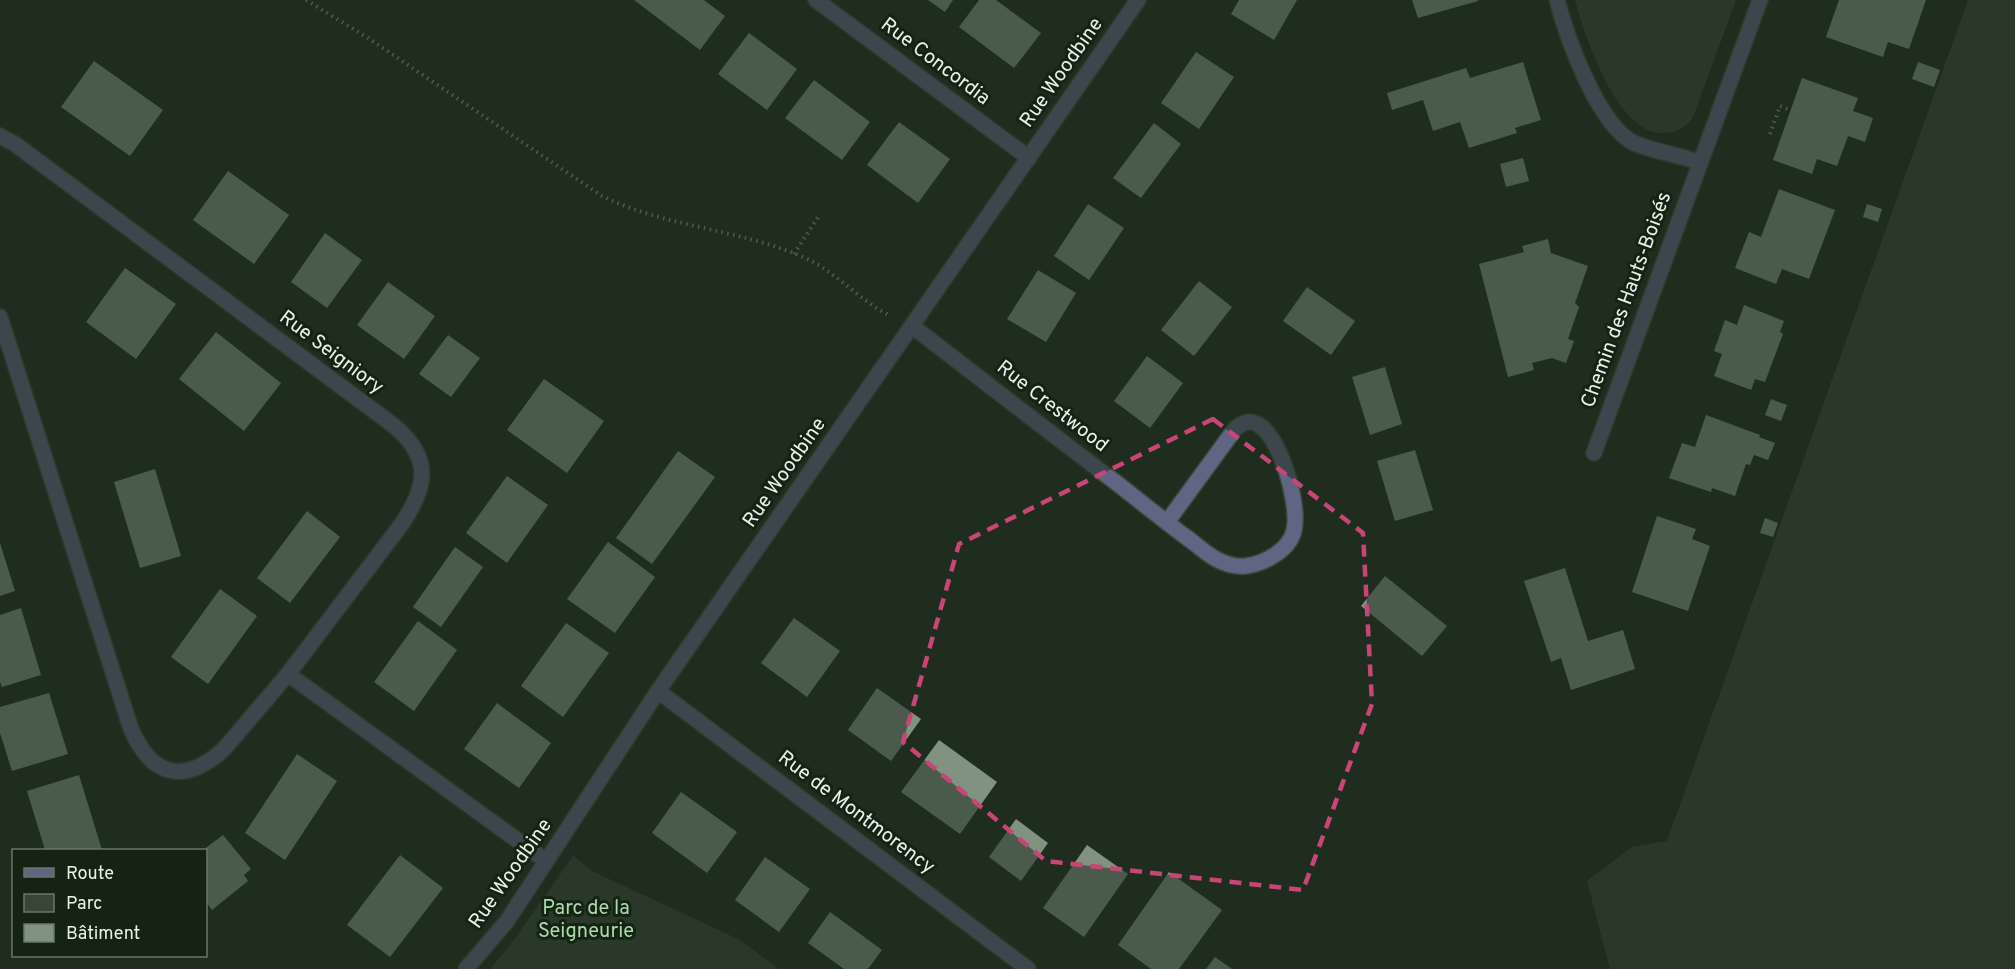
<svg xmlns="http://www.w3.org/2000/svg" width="2015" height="969" font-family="Overpass,sans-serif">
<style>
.green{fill:#384638}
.building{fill:#819281}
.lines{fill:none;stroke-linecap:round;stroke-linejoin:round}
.minor-casing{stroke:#3b493b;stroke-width:18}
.path{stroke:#879387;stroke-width:4;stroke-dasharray:1.5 4.5;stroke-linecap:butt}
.minor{stroke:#616584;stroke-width:15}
.marked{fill:none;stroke:#ca4477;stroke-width:4.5;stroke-dasharray:12 8;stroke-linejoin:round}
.labels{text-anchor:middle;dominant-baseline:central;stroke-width:6;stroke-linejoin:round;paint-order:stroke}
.street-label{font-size:20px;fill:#e8f2e8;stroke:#152315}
.park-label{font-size:20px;fill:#abdaab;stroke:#152315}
</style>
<rect width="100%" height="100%" fill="#1f2d1f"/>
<g class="green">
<path d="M1575,0H1736L1693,117C1686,127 1678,132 1666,133C1618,138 1585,36 1575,0Z"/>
<polygon points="1968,0 2015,0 2015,969 1610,969 1587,881 1632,847 1667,841"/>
<polygon points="573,856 594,872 740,940 779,969 490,969 508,948"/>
</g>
<g class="building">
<polygon points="634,0 704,0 725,16 700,50"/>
<polygon points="928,0 953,0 945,12"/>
<polygon points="979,0 996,0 1041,33 1014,68 959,27"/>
<polygon points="1239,0 1297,0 1274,40 1231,14"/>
<polygon points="1412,0 1478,0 1478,1 1418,18"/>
<polygon points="1839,0 1926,0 1909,49 1888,42 1883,57 1826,37"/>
<polygon points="749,33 797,69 767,110 718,74"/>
<polygon points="1196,52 1234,77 1199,129 1161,103"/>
<polygon points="94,61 163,110 130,156 61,107"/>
<polygon points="1523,62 1541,120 1515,128 1517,133 1469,148 1460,122 1433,131 1423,100 1392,110 1387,93 1466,68 1470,78"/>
<polygon points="1918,62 1940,70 1934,87 1912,79"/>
<polygon points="1802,78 1858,98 1853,111 1873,118 1865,142 1848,136 1837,166 1817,159 1812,174 1773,160"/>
<polygon points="814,80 870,122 842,160 785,118"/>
<polygon points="899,122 950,159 918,203 867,165"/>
<polygon points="1154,123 1181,144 1141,198 1113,178"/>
<polygon points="1523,158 1529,181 1506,187 1500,164"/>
<polygon points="228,171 289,215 254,264 193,220"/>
<polygon points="1779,189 1835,210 1809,279 1782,269 1776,284 1735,268 1749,232 1761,237"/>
<polygon points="1088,204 1124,228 1089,280 1054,256"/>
<polygon points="1867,204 1882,209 1878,222 1863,217"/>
<polygon points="325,233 362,260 327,308 291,282"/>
<polygon points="1548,239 1551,253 1588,266 1575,303 1579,307 1568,339 1574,341 1566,363 1552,358 1532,363 1534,370 1508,377 1479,264 1524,252 1522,246"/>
<polygon points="125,268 176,304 136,359 86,322"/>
<polygon points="1038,270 1076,293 1046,342 1007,319"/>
<polygon points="1199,281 1232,307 1194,356 1161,330"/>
<polygon points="388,282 435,316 404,359 357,325"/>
<polygon points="1307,287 1355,321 1331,355 1283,321"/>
<polygon points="1744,305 1784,321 1780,332 1783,334 1765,382 1755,379 1751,390 1714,376 1722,354 1714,351 1725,320 1737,325"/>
<polygon points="216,332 281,383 244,431 179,379"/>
<polygon points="448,335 480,358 451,397 419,374"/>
<polygon points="1147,356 1183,383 1150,428 1114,401"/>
<polygon points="1385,367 1402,424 1370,435 1352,377"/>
<polygon points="544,379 604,421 567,473 507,430"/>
<polygon points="1771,399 1787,405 1781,421 1765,415"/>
<polygon points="1706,415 1760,435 1759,437 1775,443 1768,460 1754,455 1750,465 1746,464 1735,496 1712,488 1711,492 1669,478 1682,443 1695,447"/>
<polygon points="1415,450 1433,510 1395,521 1377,461"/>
<polygon points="678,451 715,477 652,564 616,538"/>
<polygon points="155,469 181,556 140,568 114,482"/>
<polygon points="507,476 548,505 507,563 466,533"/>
<polygon points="307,511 340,537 290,603 257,578"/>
<polygon points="1657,516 1696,529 1692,539 1710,546 1688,611 1632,592"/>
<polygon points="1765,518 1778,523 1773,537 1760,533"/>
<polygon points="608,542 655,577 615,633 567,599"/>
<polygon points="0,543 15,591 0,596"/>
<polygon points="455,547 483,567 441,627 413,607"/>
<polygon points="1565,568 1588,641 1623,630 1635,669 1571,690 1561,658 1551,662 1524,581"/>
<polygon points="1385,576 1447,626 1422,656 1361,606"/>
<polygon points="220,589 257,616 208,684 171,657"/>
<polygon points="21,608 41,675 2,687 0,682 0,615"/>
<polygon points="794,618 840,651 807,697 761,663"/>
<polygon points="418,621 457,650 414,711 374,682"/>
<polygon points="566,623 609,653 563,717 521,686"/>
<polygon points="877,688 921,719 891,761 848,730"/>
<polygon points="49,693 68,754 12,771 0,733 0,707"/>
<polygon points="497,703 551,743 519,788 464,749"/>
<polygon points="939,740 997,782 960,834 901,792"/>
<polygon points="297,754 337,781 285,860 245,833"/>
<polygon points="79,775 102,850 45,850 27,791"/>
<polygon points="681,792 737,832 707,873 652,833"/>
<polygon points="1016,819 1048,843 1021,881 989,857"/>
<polygon points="223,835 251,869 244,875 248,881 212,910 206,902 206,850 203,850"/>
<polygon points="1087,845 1128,874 1084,937 1043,908"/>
<polygon points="400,855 443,888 390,957 347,925"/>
<polygon points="765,857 810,889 779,932 735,900"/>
<polygon points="1169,872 1222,910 1179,969 1151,969 1118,945"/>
<polygon points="830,912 882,950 868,969 844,969 808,943"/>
<polygon points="1215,957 1232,969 1206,969"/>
</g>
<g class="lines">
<g class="minor-casing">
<g id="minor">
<polyline points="816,0 1029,158"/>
<path d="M1557,0C1567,38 1598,125 1634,143C1655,152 1679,155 1700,162"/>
<path d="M0,136L15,144L393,425C432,457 428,486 401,525L288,674L224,749C184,785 152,777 131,729L0,317"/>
<path d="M912,326C981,379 1049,432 1118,484C1141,502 1163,520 1186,537C1196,544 1205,553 1216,559C1225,564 1235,567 1246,566C1265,563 1290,550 1294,530C1300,505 1280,432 1255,423C1247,420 1241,424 1235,429L1167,522"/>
<polyline points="1594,453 1760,0"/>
<polyline points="288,674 546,861"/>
<polyline points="658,691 1028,969"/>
<polyline points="466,969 507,921 658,691 1138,0"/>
</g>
</g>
<g class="path">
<path d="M306,0L368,38L602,196C665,227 739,229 803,257C836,271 859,301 891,316"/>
<polyline points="1770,134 1780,106 1790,110"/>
<polyline points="794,254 820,214"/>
</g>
<use href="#minor" class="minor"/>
</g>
<path d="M0 0H2015V969H0ZM1213,419L1363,533L1372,704L1303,890L1046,861L903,742L959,544Z" fill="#1f2d1f" fill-opacity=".55" fill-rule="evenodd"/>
<path class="marked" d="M1213,419L1363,533L1372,704L1303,890L1046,861L903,742L959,544Z"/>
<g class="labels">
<g class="street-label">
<text transform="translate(935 62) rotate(37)">Rue Concordia</text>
<text transform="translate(1062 73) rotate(-55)">Rue Woodbine</text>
<text transform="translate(1627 300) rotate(-70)">Chemin des Hauts-Boisés</text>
<text transform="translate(331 353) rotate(37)">Rue Seigniory</text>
<text transform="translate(1052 407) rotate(38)">Rue Crestwood</text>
<text transform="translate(785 473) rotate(-55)">Rue Woodbine</text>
<text transform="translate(856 813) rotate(37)">Rue de Montmorency</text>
<text transform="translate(511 874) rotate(-55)">Rue Woodbine</text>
</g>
<g class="park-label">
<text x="586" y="909">Parc de la<tspan x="586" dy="23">Seigneurie</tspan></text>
</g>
</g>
<rect x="12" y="849" width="195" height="108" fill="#152315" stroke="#697669" stroke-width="1.5"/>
<rect x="24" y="868" width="30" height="9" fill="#616584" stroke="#697669" stroke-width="1.5"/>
<text x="66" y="879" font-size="18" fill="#e8f2e8">Route</text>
<rect x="24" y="894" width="30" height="18" fill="#384638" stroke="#697669" stroke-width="1.5"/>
<text x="66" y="909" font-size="18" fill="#e8f2e8">Parc</text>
<rect x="24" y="924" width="30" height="18" fill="#819281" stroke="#697669" stroke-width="1.5"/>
<text x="66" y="939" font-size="18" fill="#e8f2e8">Bâtiment</text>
</svg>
